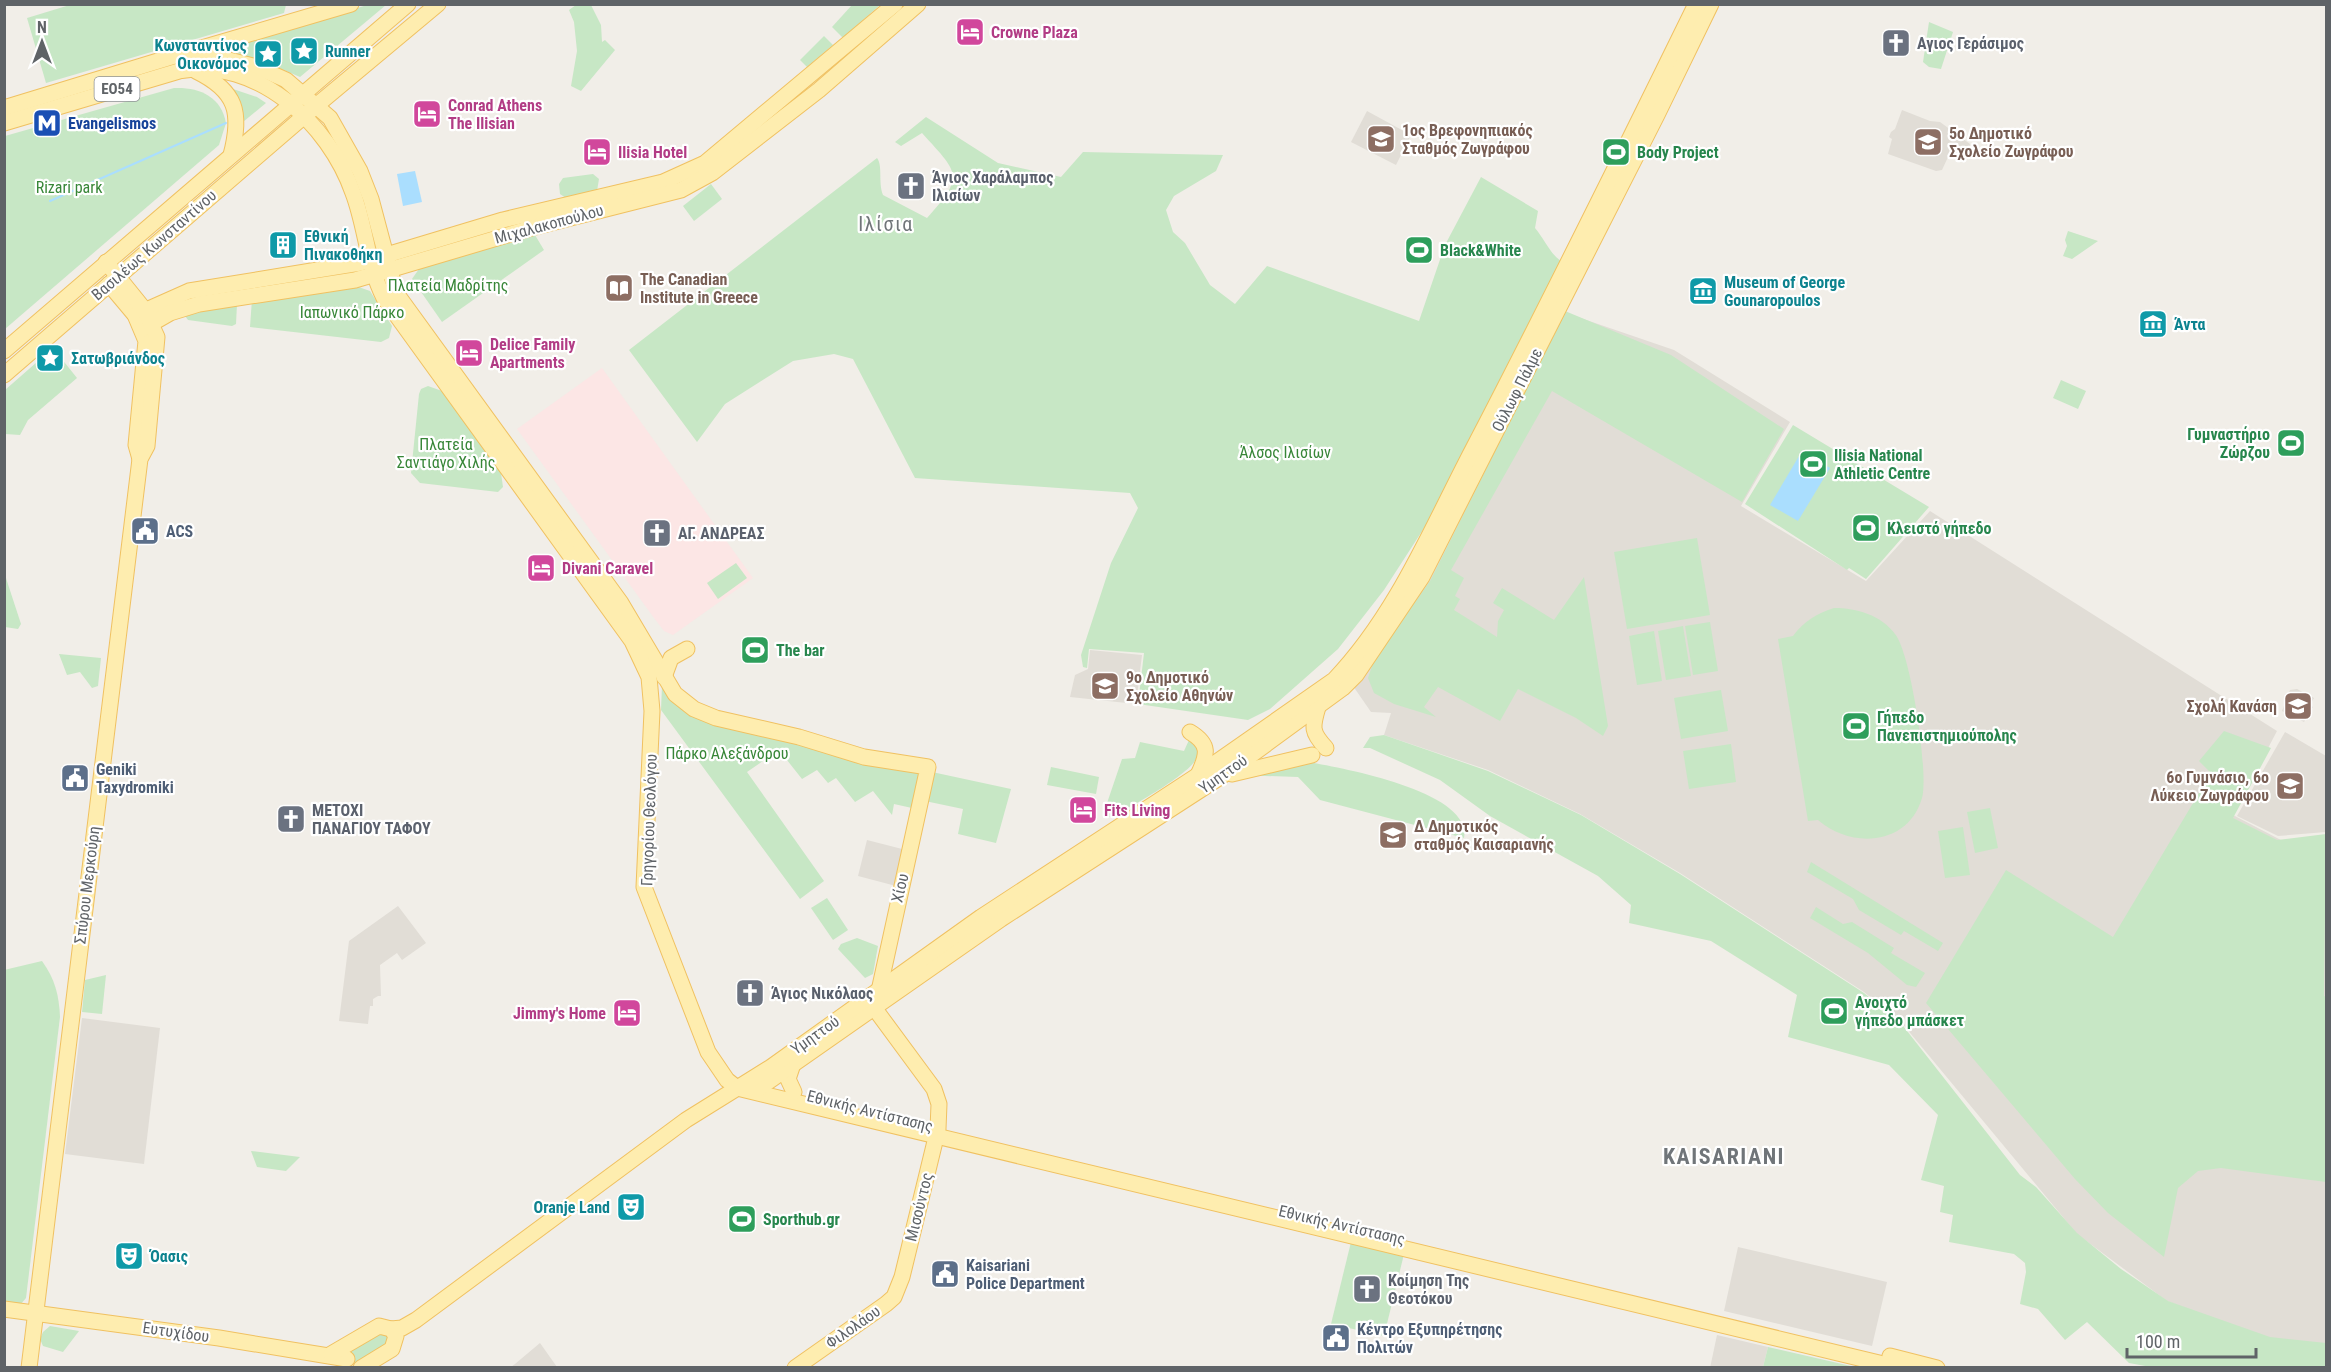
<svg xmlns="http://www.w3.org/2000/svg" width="2331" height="1372" font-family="'Roboto Condensed',sans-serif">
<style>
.education{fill:#e1ddd6}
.medical{fill:#fce6e5}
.green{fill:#c7e7c5}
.water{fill:#aadefe}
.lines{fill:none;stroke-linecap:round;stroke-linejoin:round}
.stream{stroke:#aadefe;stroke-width:2}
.major-casing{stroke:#f0c161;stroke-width:17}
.major{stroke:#feedaf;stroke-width:15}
.labels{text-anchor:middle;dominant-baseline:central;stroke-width:4.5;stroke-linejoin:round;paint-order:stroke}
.shield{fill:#fff;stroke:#8f9295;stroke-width:1.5}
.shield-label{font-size:15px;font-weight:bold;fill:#5f6367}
.hotel-label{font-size:16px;font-weight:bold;fill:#b23c85;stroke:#fff;text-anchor:start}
.worship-label{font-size:16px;font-weight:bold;fill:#5b616d;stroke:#fff;text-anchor:start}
.culture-label{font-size:16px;font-weight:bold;fill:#0d838f;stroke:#fff;text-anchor:start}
.transit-label{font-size:16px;font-weight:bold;fill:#164399;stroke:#fff;text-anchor:start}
.education-label{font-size:16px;font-weight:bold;fill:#785e54;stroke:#fff;text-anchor:start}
.leisure-label{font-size:16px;font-weight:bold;fill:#27864d;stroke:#fff;text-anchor:start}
.park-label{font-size:16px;fill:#378637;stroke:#fff}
.street-label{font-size:16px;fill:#5f6367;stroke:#fff}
.service-label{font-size:16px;font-weight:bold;fill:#4e5e75;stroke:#fff;text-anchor:start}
.quarter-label{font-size:20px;letter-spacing:1.5px;fill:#707579;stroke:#fff}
.district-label{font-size:22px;font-weight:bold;letter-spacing:1.5px;fill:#707579;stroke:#fff}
</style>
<rect width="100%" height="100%" fill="#f1eee8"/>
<g class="education">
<polygon points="1902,110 1930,121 1940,122 1970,144 1965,162 1948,157 1942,170 1936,171 1888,154 1892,139 1889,137 1891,132 1895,129"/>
<polygon points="1367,111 1411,135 1396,165 1351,142"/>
<polygon points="1560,311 1674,350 1790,422 1741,506 1866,581 1930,511 2277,731 2233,815 2323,862 2326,964 2326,1346 2266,1338 2167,1301 2077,1234 1901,1022 1864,992 1680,873 1580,814 1488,770 1384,735 1391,713 1371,712 1353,686 1425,586"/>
<polygon points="1090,650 1142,655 1136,704 1070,697 1075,675 1088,669"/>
<polygon points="2297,689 2314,698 2310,705 2313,707 2304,722 2282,711 2290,690"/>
<polygon points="2285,732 2326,756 2326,832 2278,836 2237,816"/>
<polygon points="867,840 906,850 896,886 858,876"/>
<polygon points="398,906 426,943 402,960 397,953 380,965 381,996 378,996 373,999 373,1006 370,1006 368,1024 339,1021 349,941"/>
<polygon points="82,1018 160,1028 144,1164 65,1154"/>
<polygon points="1738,1247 1887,1282 1872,1346 1724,1311"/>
<polygon points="1717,1335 1768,1347 1763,1367 1710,1368"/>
<polygon points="540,1343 557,1367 511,1367 515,1364"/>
</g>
<polygon class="medical" points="602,368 753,578 673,635 664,631 654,618 517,429"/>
<g class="green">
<polygon points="73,4 286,4 286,5 284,13 46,83 27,18"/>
<polygon points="367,5 386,5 300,77 263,61 225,50"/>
<polygon points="576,5 591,5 601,25 602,42 605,40 615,50 581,91 571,86 577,51 574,22 569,10"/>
<polygon points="852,5 880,5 843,38 832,27"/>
<polygon points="1929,22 1953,32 1941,69 1929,67 1923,62"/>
<polygon points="824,36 833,45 807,67 800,60"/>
<path d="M174,88C199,87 221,96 226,123L219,145L5,329V136Z"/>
<polygon points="230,88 257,97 266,103 243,122"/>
<path d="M926,117L998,163L1061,177L1083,152L1223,155L1216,171L1174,196L1166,210L1173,232L1185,243L1210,285L1235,304L1267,266L1419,321L1445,245L1481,177L1538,211L1535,228C1546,241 1551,257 1566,264L1426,525L1384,590L1338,649L1270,709L1248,720L1138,704L1144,653L1089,649L1087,668L1083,667L1081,655L1111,563L1138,508L1130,493L915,478L853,359L834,354L793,361L725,404L697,442L629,350L877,158C883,166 878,182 883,195L927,218C966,175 958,173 922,133L901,146L895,142Z"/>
<polygon points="593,174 599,179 597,191 566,198 560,194 559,184 563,178"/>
<polygon points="711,184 722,199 694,221 683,206"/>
<polygon points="2068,231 2098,241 2072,259 2063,256 2067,246 2065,240"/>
<polygon points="529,234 535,235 544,250 442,322 412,279 421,266"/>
<polygon points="353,285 370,291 392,326 389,338 381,342 250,327 252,299"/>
<polygon points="237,304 236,324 232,326 188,320 183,313"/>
<polygon points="1565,311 1671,355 1784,429 1742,502 1552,391 1451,570 1464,578 1455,596 1460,599 1454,610 1497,637 1498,621 1504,610 1493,603 1502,588 1554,620 1584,577 1608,726 1603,736 1576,718 1518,689 1500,721 1438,687 1424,707 1436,717 1394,704 1374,693 1368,678 1374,660 1430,581"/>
<polygon points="53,348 77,378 28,420 20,435 5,434 5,390"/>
<polygon points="2061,380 2086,391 2078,409 2053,398"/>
<polygon points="428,386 442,391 501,473 503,487 498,492 420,483 411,473 419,394 421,389"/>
<polygon points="1793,425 1929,507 1866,579 1849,568 1847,570 1745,504"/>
<polygon points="1697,538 1710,615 1627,629 1614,552"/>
<polygon points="736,563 747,578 718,599 707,583"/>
<polygon points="4,572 21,624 18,629 5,627"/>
<path d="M1834,608C1857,608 1881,615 1895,634C1911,653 1929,774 1922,798C1908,846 1851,849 1818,820L1808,821L1778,639L1793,636C1804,621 1816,614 1834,608Z"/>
<polygon points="1710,622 1718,671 1693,675 1685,626"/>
<polygon points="1683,626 1691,676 1666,680 1658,631"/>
<polygon points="1654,631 1662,681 1637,685 1629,636"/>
<polygon points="59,654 101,658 98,686 92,688 80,672 67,675"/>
<polygon points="662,685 681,706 920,770 912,808 894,804 892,815 873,791 855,802 836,778 828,783 817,770 802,779 779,750 747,772 824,881 800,899 661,710"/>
<polygon points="1721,690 1728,731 1681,739 1674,698"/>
<polygon points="2224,731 2271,748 2233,818 2277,840 2326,834 2324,996 2326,997 2326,1182 2221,1168 2198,1171 2178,1188 2164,1257 2108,1213 2075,1179 1926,1003 2006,870 2113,937 2211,773 2199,761"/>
<polygon points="1384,735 1488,771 1581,815 1680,874 1864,993 1900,1022 2020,1175 2036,1187 2077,1233 2121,1269 2168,1301 2270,1337 2326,1343 2326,1367 2156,1368 2129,1363 2087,1322 2065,1340 2038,1309 2020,1304 2026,1272 2025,1263 2014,1254 1949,1242 1953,1215 1940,1212 1944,1186 1921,1180 1938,1115 1889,1065 1788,1037 1797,995 1711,941 1629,923 1631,905 1598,876 1490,816 1440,780 1370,748 1363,748 1370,737"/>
<path d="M1189,740L1198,745C1198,749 1198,755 1196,759C1190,774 1124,812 1107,818L1105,809L1122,759L1135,758L1140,742L1184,751Z"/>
<polygon points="1731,744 1736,782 1689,789 1683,751"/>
<path d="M1303,761C1336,767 1473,790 1464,838L1320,800L1298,777L1238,775Z"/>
<polygon points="1051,767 1099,777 1096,794 1047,785"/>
<polygon points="932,772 1011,789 996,843 958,834 963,809 925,801"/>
<polygon points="1990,808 1998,848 1975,853 1967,812"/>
<polygon points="1963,827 1970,875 1945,878 1938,831"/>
<polygon points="1811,862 1943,943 1938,951 1904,931 1901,935 1859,910 1853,899 1807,872"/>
<polygon points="827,898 848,930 833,940 811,908"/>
<polygon points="1816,907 1843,924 1852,922 1894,948 1891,953 1925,973 1916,987 1907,985 1868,953 1810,918"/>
<polygon points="857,938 878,946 873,974 865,978 838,949 841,944"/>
<path d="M42,961C55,979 59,995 60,1017L26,1298L20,1305L4,1306V970Z"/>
<polygon points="106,975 102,1014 82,1012 85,980"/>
<polygon points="251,1151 300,1157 286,1171 257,1167"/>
<polygon points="1351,1242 1404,1254 1384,1336 1331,1324"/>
<polygon points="50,1326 79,1331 63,1352 43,1346 40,1339 43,1332"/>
<polygon points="383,1329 393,1342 358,1365 352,1361 350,1350"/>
<polygon points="1768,1347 1855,1367 1763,1367"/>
</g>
<g class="water">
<polygon points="415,171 422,202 403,206 397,174"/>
<polygon points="1802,451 1830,468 1798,521 1770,505"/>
</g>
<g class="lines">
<polyline class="stream" points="50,201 226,123"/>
<g class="major-casing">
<g id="major">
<polyline points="195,50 351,4"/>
<path d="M196,71C237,91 242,113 231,155"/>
<polyline points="4,108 181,54 209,55 257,67 286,80 330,118 360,171 371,199 396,293 621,603 675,694 694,709 716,718 799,737 864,757 928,767 875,1009"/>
<path d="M4,123L179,71C257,56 329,124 353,193C366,227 367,265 384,298L632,641L649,677L652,711L644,887L708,1052L727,1080L737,1088L1900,1368"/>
<polyline points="109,284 135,315 146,341 136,445 140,459"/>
<polyline points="135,315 189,291 360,263 503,220 663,182 705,163 895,4"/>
<polyline points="142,329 170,313 199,304 355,280 531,228 681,190 712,173 819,90 918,4"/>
<polyline points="4,351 408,4"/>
<polyline points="4,375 317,105 438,4"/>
<polyline points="664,677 671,658 687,649"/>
<path d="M1318,707C1312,727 1311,732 1326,748"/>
<path d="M1190,732C1210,744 1208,754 1198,775"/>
<polyline points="1232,774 1312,755"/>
<polyline points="793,1064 788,1079 794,1092"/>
<polyline points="755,1091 1001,919 1228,772 1343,688 1356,675 1422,577 1657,115 1711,4"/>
<polyline points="4,1309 219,1338 347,1359"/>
<path d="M391,1329L402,1328L416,1320L686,1120L771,1067L981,917L1198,775L1334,680C1397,614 1432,527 1474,447C1550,301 1623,153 1696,4"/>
<polyline points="331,1354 379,1326 391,1329 396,1336 392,1349 361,1368"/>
<polyline points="1890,1356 1937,1368"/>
<polyline points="29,1368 140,459 147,446 157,337 144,309 106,262"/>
<polyline points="795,1368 886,1304 894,1297 902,1277 938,1129 939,1104 934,1089 875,1009"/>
</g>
</g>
<use href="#major" class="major"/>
</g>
<defs>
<g id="hotel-square" transform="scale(1.5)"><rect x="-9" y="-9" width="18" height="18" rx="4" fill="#d1479c" stroke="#fff"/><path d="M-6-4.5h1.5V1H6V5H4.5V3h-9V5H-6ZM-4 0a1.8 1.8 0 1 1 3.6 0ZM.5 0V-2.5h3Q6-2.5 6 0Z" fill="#fff"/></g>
<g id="church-square" transform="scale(1.5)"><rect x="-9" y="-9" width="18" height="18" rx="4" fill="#6b7280" stroke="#fff"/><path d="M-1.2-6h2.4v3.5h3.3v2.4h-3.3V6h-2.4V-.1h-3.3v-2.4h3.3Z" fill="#fff"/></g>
<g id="sight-square" transform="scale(1.5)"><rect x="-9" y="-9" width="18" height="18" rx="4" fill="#0f9aa8" stroke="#fff"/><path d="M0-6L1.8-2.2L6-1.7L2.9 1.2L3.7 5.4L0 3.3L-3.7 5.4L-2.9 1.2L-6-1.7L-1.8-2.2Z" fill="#fff"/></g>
<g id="metro-square" transform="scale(1.5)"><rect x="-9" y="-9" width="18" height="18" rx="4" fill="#1a4fb4" stroke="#fff"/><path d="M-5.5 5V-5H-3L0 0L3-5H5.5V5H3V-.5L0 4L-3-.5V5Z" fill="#fff"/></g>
<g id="school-square" transform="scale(1.5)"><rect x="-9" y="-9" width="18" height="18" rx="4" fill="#8d6e63" stroke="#fff"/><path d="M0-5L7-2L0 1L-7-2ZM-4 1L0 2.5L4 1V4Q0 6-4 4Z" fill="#fff"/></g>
<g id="stadium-square" transform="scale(1.5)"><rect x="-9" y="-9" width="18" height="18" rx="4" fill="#2e9e5b" stroke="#fff"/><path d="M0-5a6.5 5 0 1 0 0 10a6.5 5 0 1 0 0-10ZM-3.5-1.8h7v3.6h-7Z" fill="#fff"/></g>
<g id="building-square" transform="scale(1.5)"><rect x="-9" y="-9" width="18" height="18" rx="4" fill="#0f9aa8" stroke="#fff"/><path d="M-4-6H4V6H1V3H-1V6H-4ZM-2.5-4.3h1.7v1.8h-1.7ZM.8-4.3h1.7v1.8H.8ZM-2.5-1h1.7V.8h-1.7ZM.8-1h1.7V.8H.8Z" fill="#fff"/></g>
<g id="library-square" transform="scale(1.5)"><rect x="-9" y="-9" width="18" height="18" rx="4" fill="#8d6e63" stroke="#fff"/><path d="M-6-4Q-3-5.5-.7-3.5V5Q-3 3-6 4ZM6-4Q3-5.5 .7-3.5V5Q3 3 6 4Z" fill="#fff"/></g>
<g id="museum-square" transform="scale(1.5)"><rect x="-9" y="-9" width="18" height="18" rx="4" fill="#0f9aa8" stroke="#fff"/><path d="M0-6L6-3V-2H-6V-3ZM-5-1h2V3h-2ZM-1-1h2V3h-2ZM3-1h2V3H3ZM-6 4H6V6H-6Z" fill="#fff"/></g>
<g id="civic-square" transform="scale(1.5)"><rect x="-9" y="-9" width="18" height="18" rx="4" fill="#5c6f8a" stroke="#fff"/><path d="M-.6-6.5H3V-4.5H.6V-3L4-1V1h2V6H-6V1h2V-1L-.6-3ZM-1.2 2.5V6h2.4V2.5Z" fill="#fff"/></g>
<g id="theatre-square" transform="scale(1.5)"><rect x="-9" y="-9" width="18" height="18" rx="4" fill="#0f9aa8" stroke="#fff"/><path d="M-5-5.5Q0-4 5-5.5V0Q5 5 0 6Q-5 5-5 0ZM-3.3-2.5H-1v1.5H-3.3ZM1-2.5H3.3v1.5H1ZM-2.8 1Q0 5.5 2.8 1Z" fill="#fff"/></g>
</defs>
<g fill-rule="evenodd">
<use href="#hotel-square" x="970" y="32"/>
<use href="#church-square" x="1896" y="43"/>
<use href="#sight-square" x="304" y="51"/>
<use href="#sight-square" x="268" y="54"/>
<use href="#hotel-square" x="427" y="114"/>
<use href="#metro-square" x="47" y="123"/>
<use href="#school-square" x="1381" y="139"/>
<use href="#school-square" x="1928" y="142"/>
<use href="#hotel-square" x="597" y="152"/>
<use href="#stadium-square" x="1616" y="152"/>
<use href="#church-square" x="911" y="186"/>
<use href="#building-square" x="283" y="245"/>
<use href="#stadium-square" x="1419" y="250"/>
<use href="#library-square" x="619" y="288"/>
<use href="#museum-square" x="1703" y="291"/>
<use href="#museum-square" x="2153" y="324"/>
<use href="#hotel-square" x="469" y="353"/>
<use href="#sight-square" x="50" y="358"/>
<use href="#stadium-square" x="2291" y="443"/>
<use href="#stadium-square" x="1813" y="464"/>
<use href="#stadium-square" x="1866" y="528"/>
<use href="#civic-square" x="145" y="531"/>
<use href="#church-square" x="657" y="533"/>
<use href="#hotel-square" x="541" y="568"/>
<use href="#stadium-square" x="755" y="650"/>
<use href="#school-square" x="1105" y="686"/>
<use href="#school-square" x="2298" y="706"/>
<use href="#stadium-square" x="1856" y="726"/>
<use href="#civic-square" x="75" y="778"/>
<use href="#school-square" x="2290" y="786"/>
<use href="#hotel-square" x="1083" y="810"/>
<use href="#church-square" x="291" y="819"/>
<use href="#school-square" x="1393" y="835"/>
<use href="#church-square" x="750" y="993"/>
<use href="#stadium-square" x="1834" y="1011"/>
<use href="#hotel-square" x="627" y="1013"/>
<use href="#theatre-square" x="631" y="1207"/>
<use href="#stadium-square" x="742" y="1219"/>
<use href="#theatre-square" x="129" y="1256"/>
<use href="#civic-square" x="945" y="1274"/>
<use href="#church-square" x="1367" y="1289"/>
<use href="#civic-square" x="1336" y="1338"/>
</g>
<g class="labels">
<rect class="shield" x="94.5" y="77" width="45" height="24" rx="4.5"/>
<g class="shield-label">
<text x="117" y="89">ΕΟ54</text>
</g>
<g class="hotel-label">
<text x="991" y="32">Crowne Plaza</text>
<text x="448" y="105">Conrad Athens<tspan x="448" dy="18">The Ilisian</tspan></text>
<text x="618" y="152">Ilisia Hotel</text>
<text x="490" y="344">Delice Family<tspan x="490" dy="18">Apartments</tspan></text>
<text x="562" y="568">Divani Caravel</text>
<text x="1104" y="810">Fits Living</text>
<text x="606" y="1013" text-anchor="end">Jimmy's Home</text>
</g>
<g class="worship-label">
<text x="1917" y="43">Αγιος Γεράσιμος</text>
<text x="932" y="177">Άγιος Χαράλαμπος<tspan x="932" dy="18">Ιλισίων</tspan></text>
<text x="678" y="533">ΑΓ. ΑΝΔΡΕΑΣ</text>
<text x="312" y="810">ΜΕΤΟΧΙ<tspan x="312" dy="18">ΠΑΝΑΓΙΟΥ ΤΑΦΟΥ</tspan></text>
<text x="771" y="993">Άγιος Νικόλαος</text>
<text x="1388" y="1280">Κοίμηση Της<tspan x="1388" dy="18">Θεοτόκου</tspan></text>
</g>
<g class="culture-label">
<text x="247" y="45" text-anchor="end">Κωνσταντίνος<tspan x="247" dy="18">Οικονόμος</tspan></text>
<text x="325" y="51">Runner</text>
<text x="304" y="236">Εθνική<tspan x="304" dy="18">Πινακοθήκη</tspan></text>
<text x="1724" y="282">Museum of George<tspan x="1724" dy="18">Gounaropoulos</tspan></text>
<text x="2174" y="324">Άντα</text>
<text x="71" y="358">Σατωβριάνδος</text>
<text x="610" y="1207" text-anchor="end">Oranje Land</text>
<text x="150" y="1256">Όασις</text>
</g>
<g class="transit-label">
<text x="68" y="123">Evangelismos</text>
</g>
<g class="education-label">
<text x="1402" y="130">1ος Βρεφονηπιακός<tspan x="1402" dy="18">Σταθμός Ζωγράφου</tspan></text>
<text x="1949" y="133">5ο Δημοτικό<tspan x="1949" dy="18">Σχολείο Ζωγράφου</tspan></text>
<text x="640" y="279">The Canadian<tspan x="640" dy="18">Institute in Greece</tspan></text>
<text x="1126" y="677">9ο Δημοτικό<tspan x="1126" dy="18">Σχολείο Αθηνών</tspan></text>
<text x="2277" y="706" text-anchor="end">Σχολή Κανάση</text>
<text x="2269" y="777" text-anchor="end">6ο Γυμνάσιο, 6ο<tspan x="2269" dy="18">Λύκειο Ζωγράφου</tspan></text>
<text x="1414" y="826">Δ Δημοτικός<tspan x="1414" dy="18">σταθμός Καισαριανής</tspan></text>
</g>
<g class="leisure-label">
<text x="1637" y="152">Body Project</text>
<text x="1440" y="250">Black&amp;White</text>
<text x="2270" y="434" text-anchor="end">Γυμναστήριο<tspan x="2270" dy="18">Ζώρζου</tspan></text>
<text x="1834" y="455">Ilisia National<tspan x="1834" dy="18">Athletic Centre</tspan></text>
<text x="1887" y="528">Κλειστό γήπεδο</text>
<text x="776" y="650">The bar</text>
<text x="1877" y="717">Γήπεδο<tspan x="1877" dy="18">Πανεπιστημιούπολης</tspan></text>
<text x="1855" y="1002">Ανοιχτό<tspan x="1855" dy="18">γήπεδο μπάσκετ</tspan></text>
<text x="763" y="1219">Sporthub.gr</text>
</g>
<g class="park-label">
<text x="69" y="187">Rizari park</text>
<text x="448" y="285">Πλατεία Μαδρίτης</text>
<text x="352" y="312">Ιαπωνικό Πάρκο</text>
<text x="446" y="444">Πλατεία<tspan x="446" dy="18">Σαντιάγο Χιλής</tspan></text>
<text x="1285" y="452">Άλσος Ιλισίων</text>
<text x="727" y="753">Πάρκο Αλεξάνδρου</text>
</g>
<g class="street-label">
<text transform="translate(549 224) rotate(-15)">Μιχαλακοπούλου</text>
<text transform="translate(154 245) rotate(-41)">Βασιλέως Κωνσταντίνου</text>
<text transform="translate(1517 390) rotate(-63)">Ούλωφ Πάλμε</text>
<text transform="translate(1223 774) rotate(-35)">Υμηττού</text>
<text transform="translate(649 820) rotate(-88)">Γρηγορίου Θεολόγου</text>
<text transform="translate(87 885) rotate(-83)">Σπύρου Μερκούρη</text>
<text transform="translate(900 888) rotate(-77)">Χίου</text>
<text transform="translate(815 1035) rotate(-35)">Υμηττού</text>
<text transform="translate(870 1111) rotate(14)">Εθνικής Αντίστασης</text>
<text transform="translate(919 1207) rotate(-76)">Μισούντος</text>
<text transform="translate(1342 1225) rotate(13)">Εθνικής Αντίστασης</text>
<text transform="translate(853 1327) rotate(-35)">Φιλολάου</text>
<text transform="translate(176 1332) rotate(8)">Ευτυχίδου</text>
</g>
<g class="service-label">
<text x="166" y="531">ACS</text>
<text x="96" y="769">Geniki<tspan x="96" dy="18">Taxydromiki</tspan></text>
<text x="966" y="1265">Kaisariani<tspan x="966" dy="18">Police Department</tspan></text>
<text x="1357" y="1329">Κέντρο Εξυπηρέτησης<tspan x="1357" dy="18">Πολιτών</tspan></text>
</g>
<g class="quarter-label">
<text x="886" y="224">Iλίσια</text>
</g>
<g class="district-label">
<text x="1724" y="1156">KAISARIANI</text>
</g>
</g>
<rect width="2331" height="1372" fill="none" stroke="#5f6367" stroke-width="12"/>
<g transform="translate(42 42)" stroke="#ffffff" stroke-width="4.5" paint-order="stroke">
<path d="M0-4.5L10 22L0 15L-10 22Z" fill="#5f6367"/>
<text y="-9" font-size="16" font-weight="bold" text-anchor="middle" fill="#5f6367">N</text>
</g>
<path d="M2127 1348v9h129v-9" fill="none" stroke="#5f6367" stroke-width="3"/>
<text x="2136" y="1348" font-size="18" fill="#5f6367" stroke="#ffffff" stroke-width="4.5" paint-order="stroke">100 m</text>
</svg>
